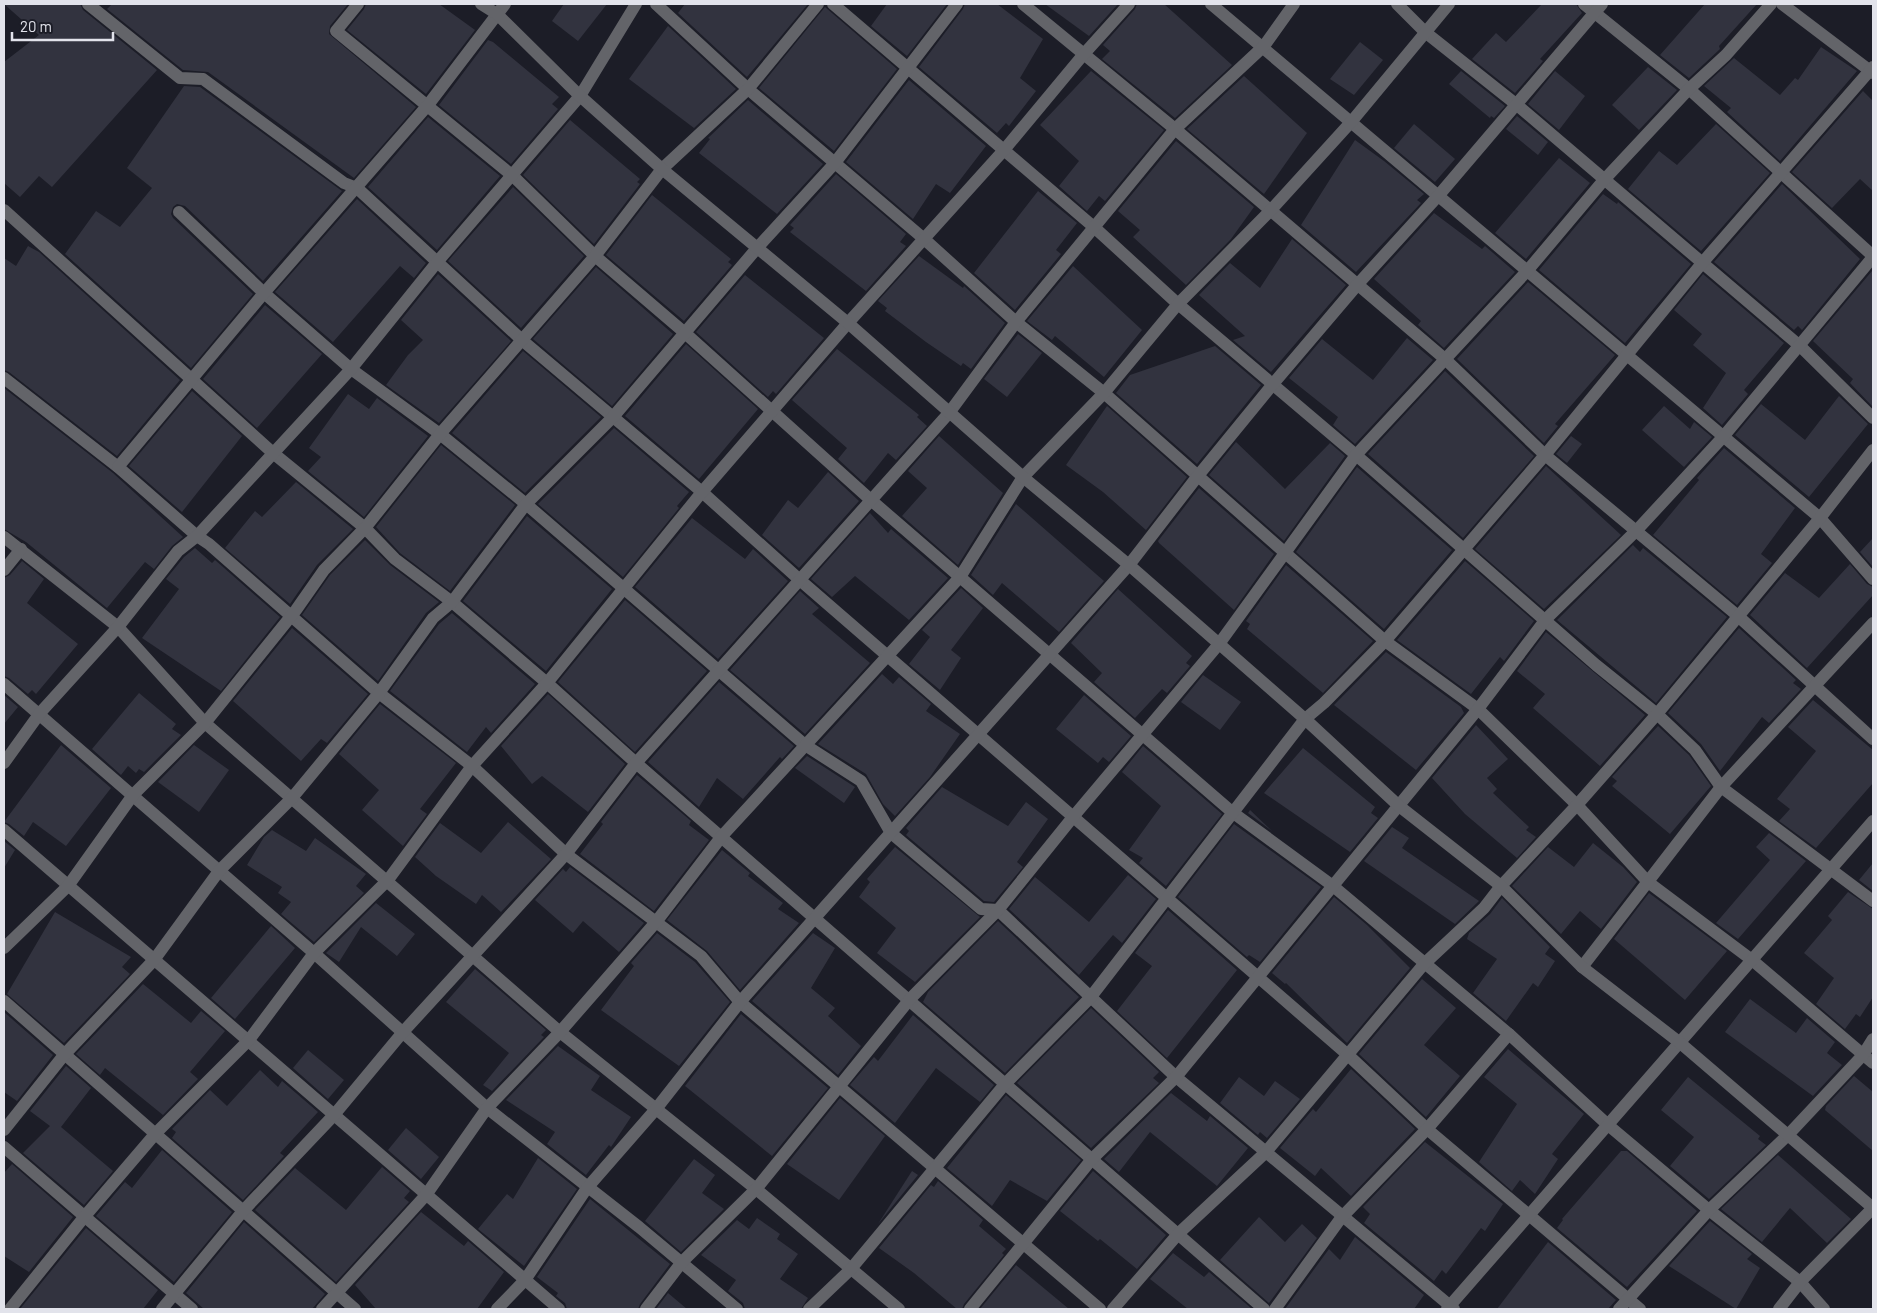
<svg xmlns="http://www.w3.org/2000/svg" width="1877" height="1313" font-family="Barlow,sans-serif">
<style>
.building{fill:#32333f}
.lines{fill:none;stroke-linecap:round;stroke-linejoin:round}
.minor{stroke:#636469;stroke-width:12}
.tertiary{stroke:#636469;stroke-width:12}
</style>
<rect width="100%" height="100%" fill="#1c1d27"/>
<g class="building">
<polygon points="4,4 80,4 83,10 157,70 52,187 39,176 20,197 4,183 4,62 39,35"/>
<polygon points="112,4 348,4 330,26 329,34 416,107 354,178 208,72 183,70 107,9"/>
<polygon points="366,4 439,4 475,30 426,94 347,30 364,9"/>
<polygon points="564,4 607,4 578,41 552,21"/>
<polygon points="685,4 808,4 747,77 678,13"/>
<polygon points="887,4 947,4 907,56 871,26"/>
<polygon points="965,4 997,4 1043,39 1020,78 1036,91 1009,126 1006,123 997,133 919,67 963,9"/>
<polygon points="1045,4 1118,4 1089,36"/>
<polygon points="1137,4 1164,4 1232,65 1175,118 1102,59 1110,51 1103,45 1135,9"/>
<polygon points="1542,4 1576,4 1582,13 1540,59 1543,61 1515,93 1472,59 1496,33 1506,42"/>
<polygon points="1705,4 1757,4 1719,46 1720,49 1689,78 1660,55"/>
<polygon points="825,7 897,69 834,151 759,88"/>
<polygon points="668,26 736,89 694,128 629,79"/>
<polygon points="488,40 493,42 559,97 552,104 558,109 511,164 439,105"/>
<polygon points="1360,42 1383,60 1354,95 1330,79"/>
<polygon points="1821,47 1857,71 1780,161 1727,112 1731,108 1704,86 1734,58 1780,95 1795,78 1798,80"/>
<polygon points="1648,67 1677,90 1639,130 1612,105"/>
<polygon points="1091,71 1164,130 1105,201 1099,196 1087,211 1059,186 1079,161 1040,125"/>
<polygon points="1461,71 1505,106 1494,118 1491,116 1490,118 1449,84"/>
<polygon points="1555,71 1585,96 1559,130 1528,104"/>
<polygon points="1244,76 1307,133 1264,194 1187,129"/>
<polygon points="909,80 986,146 950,193 936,184 913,219 846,162"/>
<polygon points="184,86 200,87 342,191 263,281 185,206 177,204 173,207 171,214 173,218 253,294 191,368 65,254 96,211 120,227 152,188 127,168"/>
<polygon points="1863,91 1873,101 1873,191 1860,179 1832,208 1792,172"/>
<polygon points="748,100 823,164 777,214 699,153 710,139 708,138"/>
<polygon points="1517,116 1548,142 1538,155 1506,129"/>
<polygon points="428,117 500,176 437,250 368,187"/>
<polygon points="570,120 640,179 637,182 640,184 594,244 523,175"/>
<polygon points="1414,124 1455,159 1435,182 1394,148"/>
<polygon points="1716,124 1770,173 1701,251 1628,189 1659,151 1677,165"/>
<polygon points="1355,140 1384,161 1424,194 1417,200 1421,203 1356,272 1301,225"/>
<polygon points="1176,141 1254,207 1231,239 1186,285 1133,237 1140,230 1118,211"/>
<polygon points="1559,158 1590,183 1526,259 1495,233"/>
<polygon points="836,174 906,234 900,242 906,246 866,291 790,232 794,228 790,225"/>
<polygon points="1782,184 1860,259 1802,330 1798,326 1794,330 1714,262"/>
<polygon points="513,187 584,256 521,328 448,261"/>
<polygon points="1038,191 1077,223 1056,250 1061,254 1015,310 974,273"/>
<polygon points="1603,194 1617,204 1618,202 1691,264 1625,343 1539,270"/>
<polygon points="652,195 731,259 728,262 732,265 684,321 606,255"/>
<polygon points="357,199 426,263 414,278 400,266 333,342 275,292"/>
<polygon points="1434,213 1482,249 1485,246 1515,272 1444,348 1418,325 1421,321 1374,279"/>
<polygon points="1292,239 1346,285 1271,372 1233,340 1245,336 1199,295 1230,263 1260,288"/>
<polygon points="28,246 39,252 180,380 117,456 9,372 4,370 4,258 16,266"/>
<polygon points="919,256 963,288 964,286 1005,323 971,369 963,363 961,366 926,342 885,311 887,308 878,301"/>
<polygon points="1073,266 1142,330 1104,377 1055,336 1052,340 1027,321"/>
<polygon points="596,267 673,334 612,406 533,339"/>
<polygon points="1872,271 1873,272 1873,407 1850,383 1853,379 1813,341"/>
<polygon points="438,274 511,341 439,423 386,385 408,355 423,340 401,320"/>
<polygon points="1703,274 1784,343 1744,390 1748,394 1722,425 1703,408 1726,373 1693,345 1702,334 1674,310"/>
<polygon points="745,275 824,338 776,394 773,391 768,397 696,332"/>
<polygon points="1528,282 1615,355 1555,424 1558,426 1544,443 1457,359"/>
<polygon points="265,305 322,354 257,428 203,379"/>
<polygon points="1018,334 1042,353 1007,397 984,379"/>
<polygon points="1407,338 1433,360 1355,444 1333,425 1338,417 1289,378 1322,339 1373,380"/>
<polygon points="686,344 758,409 699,479 625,416"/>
<polygon points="1215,346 1261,385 1197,464 1116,393 1130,375"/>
<polygon points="837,349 919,415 917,417 927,426 896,460 888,453 864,483 838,459 847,448 792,400"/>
<polygon points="523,351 601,417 525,493 452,433"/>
<polygon points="1445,371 1534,456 1463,538 1368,454"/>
<polygon points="4,388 113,473 183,537 172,546 154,569 145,562 107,608 26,542 4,529"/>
<polygon points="192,391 242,436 182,512 129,466"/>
<polygon points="348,394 369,409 377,398 428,436 364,517 308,471 321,457 309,448"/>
<polygon points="1839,396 1868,424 1809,497 1735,435 1761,404 1805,440"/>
<polygon points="1107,406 1187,477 1146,530 1103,492 1066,465"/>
<polygon points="1664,406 1690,429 1694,422 1712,437 1684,467 1642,430"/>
<polygon points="614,428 689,492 677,506 679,508 623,577 538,504"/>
<polygon points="939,436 1003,493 958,565 902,516 927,488 908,471"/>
<polygon points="1571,436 1582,444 1567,463 1556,454"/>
<polygon points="1236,442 1285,489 1330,443 1345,456 1284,541 1209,475"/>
<polygon points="441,445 515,505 450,591 400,553 376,527"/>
<polygon points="1724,448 1795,508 1761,554 1772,563 1737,605 1653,535 1699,480 1697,478"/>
<polygon points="1546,466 1621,535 1544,609 1475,549"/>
<polygon points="1357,467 1452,550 1384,629 1296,552"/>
<polygon points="828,472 859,501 799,568 762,535 788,500 798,508"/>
<polygon points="296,482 353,529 317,565 290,604 225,548 255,511 262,517"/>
<polygon points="1199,488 1274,554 1234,610 1159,543 1158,541"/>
<polygon points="1016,504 1104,581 1059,632 1002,583 993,595 971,575"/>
<polygon points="870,513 888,533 891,529 948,578 909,620 855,576 832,597 811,579"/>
<polygon points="527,516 612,589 546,671 463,601"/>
<polygon points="692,518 745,559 753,549 788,581 718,659 635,587"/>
<polygon points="1873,538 1873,567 1860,552"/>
<polygon points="365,540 390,565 439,602 426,613 378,681 302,615 330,575"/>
<polygon points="1633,545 1640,552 1643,548 1727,617 1656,703 1557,620"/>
<polygon points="195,548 212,563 215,560 280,617 221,691 142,638 179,589 166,579 184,557"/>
<polygon points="22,561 44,579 27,603 78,644 36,694 32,690 28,694 9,678 4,676 4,578 10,575"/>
<polygon points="1465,561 1534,621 1504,661 1500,657 1471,694 1397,640"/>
<polygon points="1850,564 1867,584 1873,587 1873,595 1807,668 1750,615 1785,573 1819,598"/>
<polygon points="1286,565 1373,641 1323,693 1247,629 1250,624 1246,621"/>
<polygon points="961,588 983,608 951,650 961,658 940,690 909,664 930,637 922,630"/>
<polygon points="1118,589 1192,656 1186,663 1190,666 1167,693 1162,689 1135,718 1094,682 1102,673 1071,643"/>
<polygon points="800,591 819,608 812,614 870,663 805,734 730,670"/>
<polygon points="625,600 707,671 635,752 558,682"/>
<polygon points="452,613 535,684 491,733 486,727 467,752 390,691 439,624"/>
<polygon points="292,628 368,694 327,743 321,739 301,761 233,701"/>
<polygon points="1739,628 1796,680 1793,683 1801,689 1769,723 1762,717 1720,771 1701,744 1668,713"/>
<polygon points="1546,632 1645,715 1600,766 1533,708 1545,694 1517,671"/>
<polygon points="1386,652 1461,707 1464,713 1416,770 1334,705"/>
<polygon points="882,674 893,684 899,677 931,704 926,711 960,734 930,777 895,816 883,804 866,774 818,744"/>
<polygon points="1203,675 1241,702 1220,730 1181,702"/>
<polygon points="719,682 794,746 782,759 780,757 743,799 717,778 699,807 648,762"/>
<polygon points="139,693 176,724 172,729 181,735 144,772 139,769 136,773 128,766 121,775 92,749"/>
<polygon points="548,694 625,764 588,812 542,776 532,784 501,746"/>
<polygon points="4,695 18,707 4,724"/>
<polygon points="1084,695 1131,736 1109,762 1103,757 1098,763 1056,729"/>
<polygon points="1813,700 1873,750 1873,783 1816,848 1779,821 1790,809 1777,799 1816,751 1788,727"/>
<polygon points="380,704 456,763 420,809 427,814 403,846 362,810 379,790 339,754"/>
<polygon points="1476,725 1508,759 1487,778 1497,789 1493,793 1529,827 1526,830 1536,837 1517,858 1465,814 1432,778"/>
<polygon points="1658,726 1689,755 1711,786 1670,834 1612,786 1617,781 1612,777"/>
<polygon points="61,745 111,788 66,846 33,822 24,836 9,824 4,822"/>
<polygon points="194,745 229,770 199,812 158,782"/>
<polygon points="1143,746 1222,814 1166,886 1139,863 1143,858 1129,850 1161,806 1122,772"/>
<polygon points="1303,748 1375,807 1371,813 1378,818 1350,852 1264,793"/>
<polygon points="807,756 855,787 844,803 795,768"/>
<polygon points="637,775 691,821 689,825 709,840 654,911 580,854 603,824 601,822"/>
<polygon points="942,787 1008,826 1026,802 1048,819 1017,862 1023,867 994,902 984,901 906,835 909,831 906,828"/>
<polygon points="1250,810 1272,831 1248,813"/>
<polygon points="508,822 551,859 501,912 482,895 476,904 436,876 415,857 440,823 481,853"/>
<polygon points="1234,824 1321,887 1260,962 1249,955 1247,957 1178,897"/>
<polygon points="1392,827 1409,838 1402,848 1479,901 1455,924 1364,861"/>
<polygon points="272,830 306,851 315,838 366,874 356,886 364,893 314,942 281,914 291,902 278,893 282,887 247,865 264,837"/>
<polygon points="1769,833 1806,861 1738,939 1716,923 1770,860 1756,847"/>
<polygon points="4,841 15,850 4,868"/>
<polygon points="1593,843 1623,867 1637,882 1601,929 1580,911 1561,934 1512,886 1548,847 1574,867"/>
<polygon points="895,847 980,917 915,982 877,953 896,928 859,897 870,882 867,879"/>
<polygon points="722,850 750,873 748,876 783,903 778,909 799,923 740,990 707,951 667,920"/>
<polygon points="1873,863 1873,891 1859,880"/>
<polygon points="570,867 644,923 619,952 583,921 573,933 535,900 563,869 566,872"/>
<polygon points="1128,875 1156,899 1122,943 1113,935 1079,975 1009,909 1035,877 1089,922"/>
<polygon points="1848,892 1873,909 1873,997 1860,1017 1856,1014 1845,1029 1816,1004 1834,978 1804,953 1832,920 1828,916"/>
<polygon points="1649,893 1727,951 1685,1000 1614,939"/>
<polygon points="1334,897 1367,925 1410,968 1347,1043 1286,983 1285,984 1272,973"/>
<polygon points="1502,898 1550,947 1545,954 1555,961 1538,987 1533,983 1506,1021 1473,993 1497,959 1467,939 1469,933 1490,914"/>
<polygon points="376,903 415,934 397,956 361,927 339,962 326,953"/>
<polygon points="1168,910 1237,970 1167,1058 1117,1011 1152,966 1135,953"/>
<polygon points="55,912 131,957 122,967 130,974 64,1043 7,994"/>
<polygon points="998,921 1079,997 1005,1073 923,1002 928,992"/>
<polygon points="271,926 295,948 235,1019 211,998"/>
<polygon points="657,933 695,962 730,1002 679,1066 601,1010 634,966 631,963"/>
<polygon points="813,933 835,948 811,988 835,1008 828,1016 861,1046 838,1075 752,1001"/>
<polygon points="475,969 546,1030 541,1035 544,1037 492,1091 483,1085 509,1053 446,1002"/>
<polygon points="1422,979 1456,1008 1424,1045 1460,1076 1426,1117 1359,1054"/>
<polygon points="143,984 191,1023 201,1011 225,1031 190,1072 198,1079 163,1115 105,1068 100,1075 76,1054"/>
<polygon points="1750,999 1796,1033 1807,1018 1835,1042 1827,1053 1842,1065 1813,1096 1725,1032"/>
<polygon points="1091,1008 1159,1072 1153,1078 1159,1083 1091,1148 1017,1083"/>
<polygon points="4,1012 53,1055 17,1101 4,1092"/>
<polygon points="741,1014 828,1088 772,1156 685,1086"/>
<polygon points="913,1015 994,1085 980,1102 936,1068 895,1123 850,1085 874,1057 878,1061"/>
<polygon points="558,1046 600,1076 591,1090 631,1117 611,1147 609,1145 586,1175 547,1144 555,1132 506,1100"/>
<polygon points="1508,1049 1584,1114 1552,1154 1558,1159 1535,1194 1520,1180 1512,1191 1479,1162 1517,1104 1484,1077"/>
<polygon points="308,1050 344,1080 328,1099 293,1068"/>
<polygon points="66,1066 91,1088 61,1127 113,1171 84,1205 23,1153 50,1126 30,1111"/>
<polygon points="1351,1069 1415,1129 1351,1196 1321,1168 1315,1176 1280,1148 1313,1109 1316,1112"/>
<polygon points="260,1070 278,1087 282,1081 318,1112 280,1153 284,1156 243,1200 172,1138 176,1132 172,1129 210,1090 227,1106"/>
<polygon points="1854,1076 1873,1092 1873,1151 1825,1110 1826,1106"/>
<polygon points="1239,1077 1264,1096 1275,1081 1300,1099 1267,1138 1260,1132 1258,1135 1220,1103"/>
<polygon points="1688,1077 1760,1136 1758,1139 1766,1145 1709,1199 1670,1166 1694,1137 1661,1110"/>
<polygon points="1171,1093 1207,1121 1210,1116 1248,1148 1217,1186 1150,1132 1119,1172 1104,1159"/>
<polygon points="1006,1095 1081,1160 1047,1201 1010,1180 992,1206 947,1168"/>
<polygon points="840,1098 885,1136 839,1200 787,1164"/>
<polygon points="406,1128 439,1157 421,1179 388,1150"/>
<polygon points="1425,1142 1503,1204 1485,1231 1481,1228 1446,1274 1442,1270 1434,1281 1364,1223 1370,1214 1363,1207"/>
<polygon points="162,1150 232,1212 174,1282 96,1216 125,1182 132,1188"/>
<polygon points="1621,1151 1627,1151 1697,1211 1627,1287 1557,1228 1563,1220 1562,1219"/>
<polygon points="1778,1155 1851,1219 1827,1243 1790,1208 1762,1242 1721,1209"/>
<polygon points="538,1158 577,1189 524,1266 478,1229 507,1194 513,1199"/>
<polygon points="694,1159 715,1175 702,1193 724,1209 681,1252 645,1221"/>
<polygon points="12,1164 73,1217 29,1272 4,1256 4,1173"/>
<polygon points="382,1167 410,1191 404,1198 409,1202 336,1282 255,1210 295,1168 346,1210"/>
<polygon points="912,1171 918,1175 878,1224"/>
<polygon points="1093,1171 1166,1235 1137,1269 1100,1239 1098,1241 1060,1211"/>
<polygon points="938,1181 983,1220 979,1226 1006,1249 1002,1253 1004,1255 964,1304 962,1309 957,1309 914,1273 879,1248 931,1185 934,1187"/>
<polygon points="590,1199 670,1264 640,1304 638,1309 567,1309 565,1303 556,1296 558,1293 537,1277"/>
<polygon points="421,1212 464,1246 468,1241 504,1272 477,1309 376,1309 355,1285"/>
<polygon points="1259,1217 1285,1242 1302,1224 1317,1238 1269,1303 1220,1260"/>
<polygon points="757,1218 780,1234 777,1239 798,1254 780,1279 808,1298 801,1309 745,1309 743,1303 728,1291 736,1280 701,1255 737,1220 749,1229"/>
<polygon points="1710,1221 1752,1254 1747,1259 1760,1268 1736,1309 1669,1266"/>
<polygon points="244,1222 325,1294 312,1309 204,1309 186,1293"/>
<polygon points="86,1228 158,1290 143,1309 20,1309"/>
<polygon points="1355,1237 1424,1295 1414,1309 1285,1309 1329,1249 1340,1260"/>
<polygon points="1548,1242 1616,1300 1608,1309 1497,1309"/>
<polygon points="1173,1253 1204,1277 1209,1272 1252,1309 1188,1309 1150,1279"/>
<polygon points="1016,1265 1069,1309 980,1309"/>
<polygon points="668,1293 687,1309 656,1309"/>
</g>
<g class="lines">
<g class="minor">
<polyline points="88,4 180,78 203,79 344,183 357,188 523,341 702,492 801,581 1348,1055 1427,1129 1640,1309"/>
<polyline points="358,4 336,31 513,176 595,256 685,333 872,501 1232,812 1333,886 1509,1034 1608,1125 1709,1210 1800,1282 1824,1309"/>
<polyline points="656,4 748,89 923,238 1016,322 1104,393 1385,641 1478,709 1577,805 1648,882 1752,960 1873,1063"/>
<polyline points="833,4 1095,228 1178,304 1356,455 1596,665 1657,714 1695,750 1721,787 1873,901"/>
<polyline points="1023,4 1175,129 1445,359 1545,455 1738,616 1873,739"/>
<polyline points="1211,4 1820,518 1873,579"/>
<polyline points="1397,4 1425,32 1517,105 1800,346 1873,418"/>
<polyline points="1584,4 1689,89 1873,256"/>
<polyline points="1782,4 1873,73"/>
<polyline points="4,210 273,453 365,528 395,559 452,602 547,683 636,763 1264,1309"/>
<polyline points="179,212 264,293 351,369 440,434 526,504 805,745 861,781 891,833 981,909 998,910 1176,1077 1454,1309"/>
<polyline points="4,378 118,467 197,536 209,544 379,693 472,766 566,854 701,956 740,1002 1100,1309"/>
<polyline points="118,467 264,293 428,105 505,4"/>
<polyline points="4,537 118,627 205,723 560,1032 756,1189 899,1309"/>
<polyline points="4,570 21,549"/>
<polyline points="4,684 314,953 487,1108 639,1227 737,1309"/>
<polyline points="4,763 40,713 118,627 178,551 197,536 351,369 438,261 580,96 636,4"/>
<polyline points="4,830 559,1309"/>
<polyline points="4,948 68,886 133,795 205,723 296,610 324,570 365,528 440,434 595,256 662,169 748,89 818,4"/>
<polyline points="1582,967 1721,787 1873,623"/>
<polyline points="4,1001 355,1309"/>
<polyline points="4,1130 64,1055 154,960 219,871 292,798 379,693 433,618 452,602 526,504 613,417 758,247 834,164 957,4"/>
<polyline points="4,1147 192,1309"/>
<polyline points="10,1309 85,1216 156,1133 249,1040 314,953 388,880 472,766 547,683 702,492 848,323 1004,150 1083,55 1129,4"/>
<polyline points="162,1309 243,1211 334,1115 403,1032 566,854 636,763 949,413 1016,322 1175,129 1264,46 1294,4"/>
<polyline points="322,1309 426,1195 487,1108 560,1032 656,922 722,836 960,577 1023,477 1104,393 1178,304 1271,210 1352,121 1449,4"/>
<polyline points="497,1309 525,1280 587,1188 656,1109 740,1002 1129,565 1197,477 1273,384 1358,284 1439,195 1602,4"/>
<polyline points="646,1309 682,1262 756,1189 910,999 998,910 1073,817 1219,644 1356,455 1528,270 1603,181 1689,89 1726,55 1771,4"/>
<polyline points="809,1309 850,1270 1005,1084 1090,998 1305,719 1324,703 1385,641 1545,455 1703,262 1873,67"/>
<polyline points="970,1309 1092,1159 1176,1077 1478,709 1546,619 1637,530 1723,437 1873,257"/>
<polyline points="1113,1309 1179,1233 1265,1153 1424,964 1484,908 1501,886 1577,805 1657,714 1820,518 1873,450"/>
<polyline points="1275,1309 1341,1218 1427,1129 1509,1034"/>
<polyline points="1447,1309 1873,821"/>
<polyline points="1619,1309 1709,1210 1788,1135 1863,1055 1873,1039"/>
<polyline points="1779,1309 1800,1282 1873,1208"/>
</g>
<polyline class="tertiary" points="481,4 497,14 580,96 662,169 848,323 1023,477 1129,565 1305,719 1399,806 1501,886 1582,967 1679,1042 1873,1208"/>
</g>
<rect width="1877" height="1313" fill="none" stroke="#e2e3eb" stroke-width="10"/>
<path d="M12 32v8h101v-8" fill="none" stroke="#e2e3eb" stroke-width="2.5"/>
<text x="20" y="32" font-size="15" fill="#e2e3eb" stroke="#1c1d27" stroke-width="4" paint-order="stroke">20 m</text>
</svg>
